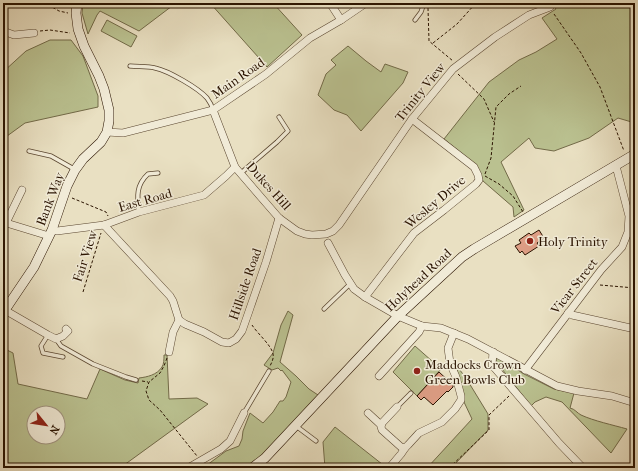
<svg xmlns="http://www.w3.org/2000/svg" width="638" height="471" font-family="'IM FELL French Canon',serif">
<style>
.green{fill:#bac190;stroke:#726a48;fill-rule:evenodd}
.building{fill:#dd9d84;stroke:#2a1300}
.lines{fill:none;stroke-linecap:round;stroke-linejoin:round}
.lane-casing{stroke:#5a4630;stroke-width:5}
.street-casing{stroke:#5a4630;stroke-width:8}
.secondary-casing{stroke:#2a1300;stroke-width:10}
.path{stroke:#2a1300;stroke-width:1;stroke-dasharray:3 2;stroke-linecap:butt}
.lane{stroke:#f1ebd7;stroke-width:3.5}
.street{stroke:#f1ebd7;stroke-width:7}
.secondary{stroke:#f1ebd7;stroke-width:9}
.poi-dot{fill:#8f2418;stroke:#f1ebd7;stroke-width:1.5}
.labels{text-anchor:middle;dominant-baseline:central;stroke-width:3;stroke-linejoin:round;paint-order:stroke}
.street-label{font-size:13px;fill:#2a1300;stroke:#f1ebd7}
.poi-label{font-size:13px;fill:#2a1300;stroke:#f1ebd7;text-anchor:start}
</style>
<rect width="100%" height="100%" fill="#e9e0c2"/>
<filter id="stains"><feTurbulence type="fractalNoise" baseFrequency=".005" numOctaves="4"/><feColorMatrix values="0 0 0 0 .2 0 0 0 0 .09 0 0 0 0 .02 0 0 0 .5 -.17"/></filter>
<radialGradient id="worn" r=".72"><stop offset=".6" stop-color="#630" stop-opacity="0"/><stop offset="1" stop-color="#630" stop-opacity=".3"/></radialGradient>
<g class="green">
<polygon points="83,3 176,3 139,31 100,11 97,15 88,34 82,13"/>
<polygon points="210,3 273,3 302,35 267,67"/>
<polygon points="552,3 635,3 635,123 618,118 589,138 554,151 535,148 529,138 501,162 524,210 514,217 513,207 483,181 477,166 444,139 489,82 519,60 536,52 557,39 542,18 556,9"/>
<polygon points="107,20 137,36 131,47 101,31"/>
<polygon points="50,40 71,40 83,56 98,96 98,107 25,123 3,139 3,72 26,51"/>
<polygon points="348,46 366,61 381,72 385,64 408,72 403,83 361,131 347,115 334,110 318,95 326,74 336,65 331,60"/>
<polygon points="288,311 293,315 280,362 296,376 309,389 318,395 271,447 254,464 247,468 201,468 207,465 226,451 239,446 242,439 243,431 250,413 263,423 273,412 280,401 283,401 286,397 291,382 282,370 281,371 278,368 272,370 264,365 273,353 281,325"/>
<polygon points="415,346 441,369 417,396 393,372"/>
<path d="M3,348L13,353L18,384L87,399L100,369L125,380L138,383L139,378C147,377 157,375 162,367C164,364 164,359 164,355H167L169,399L197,398L208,404L120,468H3V393L5,368ZM34,413H58V437H34Z"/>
<path d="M498,357L524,374L554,389L574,393L570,408C575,409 577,413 581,415C594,421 613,425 627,429L611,453L562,402L546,397L535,402L531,406L498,364L496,360V358Z"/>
<polygon points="456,365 466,378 488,414 488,430 451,468 427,468 472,419 464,402"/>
<polygon points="335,427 387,468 325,468 323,442"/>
</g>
<g class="building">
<polygon points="539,230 544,238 537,243 539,246 525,255 522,251 520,253 515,246 521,243 519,240 529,233 531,235"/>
<polygon points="439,372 453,385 453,387 448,392 447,391 433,405 424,397 421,400 417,396"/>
</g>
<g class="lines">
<g class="lane-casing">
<g id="lane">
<polyline points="415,20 421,12 424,3"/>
<path d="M130,66C138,67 147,66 155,68C169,71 198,88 207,98C210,102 212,106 213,110"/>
<polyline points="29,151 51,156 74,169"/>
<polyline points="241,173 277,142 288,131 279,117"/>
<path d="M139,212C137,196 136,185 148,174L158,173"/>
<polyline points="324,309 350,284"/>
<polyline points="48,335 41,346 43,353 63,357"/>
<polyline points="56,339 61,346 93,364 126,377 136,380"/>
<polyline points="397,407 411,393"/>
<polyline points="244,413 269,371"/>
<polyline points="296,426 316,441"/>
</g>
</g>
<g class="street-casing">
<g id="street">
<polyline points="330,3 341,20"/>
<polyline points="3,31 14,35 34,33"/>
<polyline points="213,110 235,167 279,218 297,231 305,234 312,235 326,234 333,231 339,225 412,119 453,69 495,37 529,15 550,7"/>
<polyline points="107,132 123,133 213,110 266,74 310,38 341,20 366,3"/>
<polyline points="3,222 49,236"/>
<polyline points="6,223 22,190"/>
<polyline points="104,225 170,296 173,301 179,320 185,324 204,332 222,342 229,343 236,339 242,331 248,314 266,262 279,218"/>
<polyline points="52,230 57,231 104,225 139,212 204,195 226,176 235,167"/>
<polyline points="328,243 345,275 354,289 365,297 398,316 422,326 441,328 468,339 557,386 578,391 612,396 635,403"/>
<polyline points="365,297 414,233 444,210 476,184 479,180 478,175 474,167 412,119"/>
<polyline points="3,309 48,335 56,339 63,336 68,331 66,329"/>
<polyline points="568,313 572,315 635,329"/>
<polyline points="169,352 173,332 179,320"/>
<polyline points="493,352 492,365 559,443 583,468"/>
<polyline points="525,370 601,270 622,247 628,232 629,216 616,166"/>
<polyline points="379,376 419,332 422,326"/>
<polyline points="397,407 382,423 381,427 382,430 401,447 405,448 408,445 419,433 442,422 455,409 461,400 461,396 456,377 450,363 448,348 454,333"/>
<polyline points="368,413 381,425"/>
<polyline points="390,467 401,454 405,448"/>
<polyline points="188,468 221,449 230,441 244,413"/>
<polyline points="634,468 635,466"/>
</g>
</g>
<g class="secondary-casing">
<g id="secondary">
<polyline points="3,315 5,310 34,267 52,230 67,186 75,170 83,159 101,142 107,132 109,121 109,110 104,89 99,76 84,46 78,29 76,13 77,3"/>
<polyline points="252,468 265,458 398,316 462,257 474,249 635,154"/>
</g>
</g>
<g class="path">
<polyline points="51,3 52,7 59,11 68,13"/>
<polyline points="428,8 429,41 453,61"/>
<polyline points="554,14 581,53 600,87 624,151"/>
<polyline points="40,31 50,30 70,33"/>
<polyline points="433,43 457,24 476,3"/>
<polyline points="458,74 484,99 494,122"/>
<polyline points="485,174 491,158 496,107 509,94 521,86"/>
<polyline points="485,176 499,184 513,196 523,212"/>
<polyline points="72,198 106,212 108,216"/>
<polyline points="600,285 635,288"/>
<polyline points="83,292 101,233"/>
<path d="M252,325C257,333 272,346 273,354C274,358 272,362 270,366"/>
<polyline points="167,358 164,366 160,373 149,382 146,391 149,400 160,410 197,456"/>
<polyline points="142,381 148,382"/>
<polyline points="515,381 521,375"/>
<polyline points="449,468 489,430 489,415 509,396"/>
</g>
<use href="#lane" class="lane"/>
<use href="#street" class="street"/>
<use href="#secondary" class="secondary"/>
</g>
<g class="poi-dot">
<circle cx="530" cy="241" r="4"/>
<circle cx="417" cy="371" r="4"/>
</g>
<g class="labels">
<g class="street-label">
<text transform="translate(238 78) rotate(-35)">Main Road</text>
<text transform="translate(420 92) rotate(-51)">Trinity View</text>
<text transform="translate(269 186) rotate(48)">Dukes Hill</text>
<text transform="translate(50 199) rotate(-69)">Bank Way</text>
<text transform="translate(145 200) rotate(-16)">East Road</text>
<text transform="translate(435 202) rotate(-40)">Wesley Drive</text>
<text transform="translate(85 256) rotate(-72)">Fair View</text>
<text transform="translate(418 280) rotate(-43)">Holyhead Road</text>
<text transform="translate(245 284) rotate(-71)">Hillside Road</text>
<text transform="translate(574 286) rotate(-52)">Vicar Street</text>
</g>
<g class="poi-label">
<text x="538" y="241">Holy Trinity</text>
<text x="425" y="364">Maddocks Crown<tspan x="425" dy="15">Green Bowls Club</tspan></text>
</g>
</g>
<rect width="638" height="471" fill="none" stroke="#e9e0c2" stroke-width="16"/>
<rect x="4" y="4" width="630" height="463" fill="none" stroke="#2a1300" stroke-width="2"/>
<rect x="8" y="8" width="622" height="455" fill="none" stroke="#2a1300"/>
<g transform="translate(46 425) rotate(120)"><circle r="19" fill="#f1ebd7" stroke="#a19581"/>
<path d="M0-3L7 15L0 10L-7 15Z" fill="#8f2418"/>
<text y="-6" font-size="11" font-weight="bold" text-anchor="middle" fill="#2a1300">N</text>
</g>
<rect width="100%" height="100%" filter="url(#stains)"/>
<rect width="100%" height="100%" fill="url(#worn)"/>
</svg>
